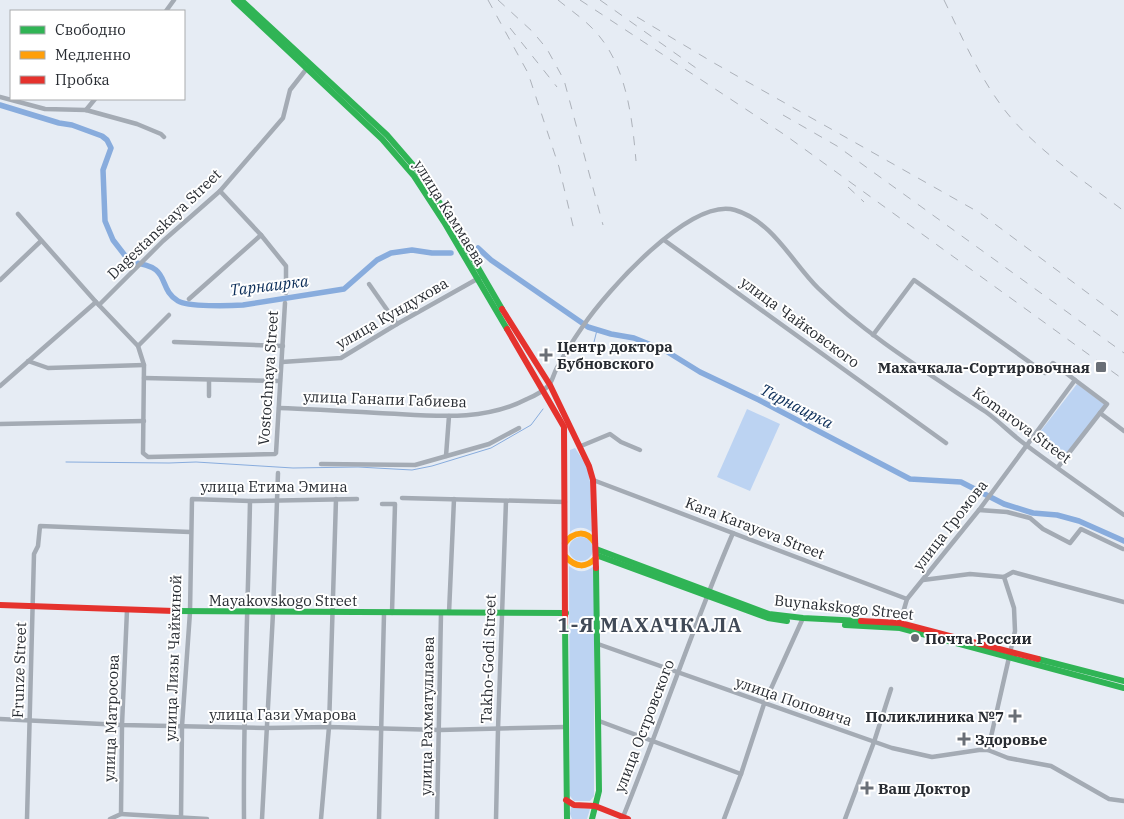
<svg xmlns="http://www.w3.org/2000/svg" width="1124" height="819" font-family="'IBM Plex Serif',serif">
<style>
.green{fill:#bcd3f2}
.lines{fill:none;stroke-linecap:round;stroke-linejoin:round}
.stream{stroke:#88acdd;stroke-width:1}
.canal{stroke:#88acdd;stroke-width:5.5}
.street{stroke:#a4abb4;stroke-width:4.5}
.fast{stroke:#30b455;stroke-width:6}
.slow{stroke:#ff9f0a;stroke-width:6}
.jam{stroke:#e5322d;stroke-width:6}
.rail{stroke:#adb2ba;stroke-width:1;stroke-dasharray:9 9;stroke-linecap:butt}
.poi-dot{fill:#6a6f76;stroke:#fff;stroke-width:2}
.labels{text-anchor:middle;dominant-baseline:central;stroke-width:4;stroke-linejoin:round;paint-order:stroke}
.street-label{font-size:15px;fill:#282c32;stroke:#fff}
.poi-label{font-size:15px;font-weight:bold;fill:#282c32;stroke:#fff;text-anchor:start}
.water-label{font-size:16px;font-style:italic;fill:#0c2e59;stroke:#fff}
.district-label{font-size:20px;font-weight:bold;letter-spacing:1px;fill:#414a57;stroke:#fff}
</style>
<rect width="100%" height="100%" fill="#e6ecf4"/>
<g class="green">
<polygon points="1077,384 1105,405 1061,462 1033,441"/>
<polygon points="747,409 780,424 750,491 717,477"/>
<path d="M575,448L587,466L590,482L592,532C585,527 577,526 570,532V450Z"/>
<circle cx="581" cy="549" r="12"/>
<path d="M569,566C578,573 585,573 594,566V796L590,801H574L570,796Z"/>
<polygon points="571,807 590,809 587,819 572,819 570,814"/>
</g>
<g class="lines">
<g class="stream">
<polyline points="593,346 597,330"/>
<polyline points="66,462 169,463 196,462 293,468 358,467 412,470 432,466 491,448 531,425 543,409"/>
</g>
<g class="canal">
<path d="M0,105L59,123L72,125L102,136L107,140L111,148L103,170L105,221L113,240L130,262C138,263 150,265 156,270C166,278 163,292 178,301C188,307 229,306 243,305L344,289L377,260L391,253L412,250L432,253H451"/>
<polyline points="478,248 491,260 588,327 611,334 634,338 666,351 700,372 759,400 910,479 961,482 1004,504 1033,513 1057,515 1079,521 1124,541"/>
</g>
<g class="street">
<polyline points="166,11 174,0"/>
<polyline points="0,97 45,109 86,110 137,124 161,134 164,137"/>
<polyline points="86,110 95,99"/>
<polyline points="220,191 261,235 286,266 286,293"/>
<polyline points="18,214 96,302 138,346 144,365 143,453 148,457 275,454 276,453 285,303"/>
<polyline points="664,240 946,443"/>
<polyline points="0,280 41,241"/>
<polyline points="369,284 397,324"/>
<polyline points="189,299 261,235"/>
<polyline points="99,305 163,241 220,191 283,118 290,90 308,67"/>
<polyline points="873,335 914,280 1045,373 1053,363 1075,380"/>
<polyline points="174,342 283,346"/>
<polyline points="138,346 169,315"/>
<polyline points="28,361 48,368 144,365"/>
<polyline points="282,362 341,358 397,324 479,278"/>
<polyline points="144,378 280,381"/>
<polyline points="0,386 96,302"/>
<polyline points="209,396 209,380"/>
<path d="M279,408C312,409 345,411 378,413C429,415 481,423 527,399C534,396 544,391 549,385C553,380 554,372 558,366C565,353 574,339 583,326C606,292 690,197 735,210C772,221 792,262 818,288C867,336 928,373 986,412C1000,422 1012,435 1026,445C1058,469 1091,492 1124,515"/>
<polyline points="1100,413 1124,431"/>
<polyline points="0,424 144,421"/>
<polyline points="581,446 610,434 621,442 640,450"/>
<polyline points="446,456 449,416"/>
<polyline points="321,464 415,465 489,444 519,428"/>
<polyline points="593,480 907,599"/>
<polyline points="402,498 565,502"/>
<polyline points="382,504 395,504 392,613"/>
<polyline points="979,510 1007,512 1030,518 1043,529 1070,543 1081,529 1123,549"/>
<polyline points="923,580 970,574 1004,577 1013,572 1124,602"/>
<polyline points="449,613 454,499"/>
<polyline points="900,623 907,599 979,510 1075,380 1107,404 1058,467"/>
<polyline points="598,644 892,748 932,757 979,750 988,750 1008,758 1051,766 1109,799 1124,801"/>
<polyline points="0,719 122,725 266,728 329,727 440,730 565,727"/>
<polyline points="599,721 741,774"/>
<polyline points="988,750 1015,631 1014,608 1004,577"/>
<polyline points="121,814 207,819"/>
<path d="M623,817C661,723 693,626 733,533"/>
<polyline points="27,819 34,554 38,546 40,526 190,532"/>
<polyline points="110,819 121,814 122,725 127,610"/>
<polyline points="181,819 182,726 190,612 192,499 250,501 357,499"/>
<path d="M244,819C243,713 248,607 250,501"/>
<polyline points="262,819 273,613 278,473"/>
<polyline points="321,819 329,727 336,499"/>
<polyline points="379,819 384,614"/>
<polyline points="437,819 441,613"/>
<polyline points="496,819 498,729 506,501"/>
<polyline points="724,819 741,774 764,704 803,618"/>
<polyline points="845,819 874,742 891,689"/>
</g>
<g class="fast">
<polyline points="234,0 382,139 414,176 444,222 507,329"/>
<polyline points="241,0 387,135 419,172 445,211 502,309"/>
<polyline points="596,549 769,614 803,618 861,621"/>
<polyline points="596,555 768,618 787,621"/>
<polyline points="174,611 566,613"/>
<polyline points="565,623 567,819"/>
<polyline points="845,625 900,628 1124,688"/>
<polyline points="1038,659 1124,681"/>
<polyline points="592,819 599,791 596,568"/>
</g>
<g class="slow">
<path d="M565,543C574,531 587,530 595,543"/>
<path d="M566,557C576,568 586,568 596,558"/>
</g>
<g class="jam">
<polyline points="502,309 550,385 589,466 593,480 596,568"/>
<polyline points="507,329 564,427 565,623"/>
<polyline points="0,605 174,611"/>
<polyline points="861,621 900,623 1038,659"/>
<polyline points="566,800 574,805 595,806 628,819"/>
</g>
<g class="rail">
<polyline points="488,0 528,73 559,167 574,230"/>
<polyline points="498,0 533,32 547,49 564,80 603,225"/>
<path d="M558,0C569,9 581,17 591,27C626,61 632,115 636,161"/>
<polyline points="580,0 785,135 1124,380"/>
<polyline points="600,0 696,68"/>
<path d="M944,0C963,39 980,79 1007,113C1039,152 1084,181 1124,211"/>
<polyline points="637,17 714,63 980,213 1124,320"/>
<polyline points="510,28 557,87"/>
<polyline points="783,115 837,146 1124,353"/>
<polyline points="848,187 864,202"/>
</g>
</g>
<g class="poi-dot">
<path d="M543.5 347.5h5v5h5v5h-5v5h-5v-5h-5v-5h5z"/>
<rect x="1095" y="361" width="12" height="12" rx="2.5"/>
<circle cx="915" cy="638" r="5"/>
<path d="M1012.5 708.5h5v5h5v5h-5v5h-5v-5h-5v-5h5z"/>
<path d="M961.5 731.5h5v5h5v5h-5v5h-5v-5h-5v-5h5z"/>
<path d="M864.5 780.5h5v5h5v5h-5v5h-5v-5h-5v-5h5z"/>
</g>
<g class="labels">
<g class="street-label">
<text transform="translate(450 213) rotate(58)">улица Каммаева</text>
<text transform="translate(164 224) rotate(-44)">Dagestanskaya Street</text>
<text transform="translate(392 313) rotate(-30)">улица Кундухова</text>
<text transform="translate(800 322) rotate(36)">улица Чайковского</text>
<text transform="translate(268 378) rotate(-86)">Vostochnaya Street</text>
<text transform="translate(385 399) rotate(2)">улица Ганапи Габиева</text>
<text transform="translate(1022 425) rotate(36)">Komarova Street</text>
<text x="274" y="486">улица Етима Эмина</text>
<text transform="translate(950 525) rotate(-52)">улица Громова</text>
<text transform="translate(755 528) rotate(21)">Kara Karayeva Street</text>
<text x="283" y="600">Mayakovskogo Street</text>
<text transform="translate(844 607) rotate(6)">Buynakskogo Street</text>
<text transform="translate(173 658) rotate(-88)">улица Лизы Чайкиной</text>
<text transform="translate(488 659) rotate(-88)">Takho-Godi Street</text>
<text transform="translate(19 670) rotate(-88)">Frunze Street</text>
<text transform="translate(794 701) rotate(19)">улица Поповича</text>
<text x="283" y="714">улица Гази Умарова</text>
<text transform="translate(427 716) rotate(-89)">улица Рахматуллаева</text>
<text transform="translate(111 718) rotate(-88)">улица Матросова</text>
<text transform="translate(644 726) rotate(-69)">улица Островского</text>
</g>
<g class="poi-label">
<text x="557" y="346">Центр доктора<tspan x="557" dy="17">Бубновского</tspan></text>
<text x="1090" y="367" text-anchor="end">Махачкала-Сортировочная</text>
<text x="925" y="638">Почта России</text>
<text x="1004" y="716" text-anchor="end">Поликлиника №7</text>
<text x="975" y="739">Здоровье</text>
<text x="878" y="788">Ваш Доктор</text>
</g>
<g class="water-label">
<text transform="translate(269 285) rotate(-7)">Тарнаирка</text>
<text transform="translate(797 406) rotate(27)">Тарнаирка</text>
</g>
<g class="district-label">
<text x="650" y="624">1-Я МАХАЧКАЛА</text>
</g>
</g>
<rect x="10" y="10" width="175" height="90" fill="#ffffff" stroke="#a9abad"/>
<rect x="20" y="26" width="25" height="8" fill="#30b455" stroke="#a9abad"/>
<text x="55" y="35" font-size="15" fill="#282c32">Свободно</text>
<rect x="20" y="51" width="25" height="8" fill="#ff9f0a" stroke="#a9abad"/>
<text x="55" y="60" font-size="15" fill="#282c32">Медленно</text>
<rect x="20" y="76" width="25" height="8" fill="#e5322d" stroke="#a9abad"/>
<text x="55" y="85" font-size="15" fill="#282c32">Пробка</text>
</svg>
